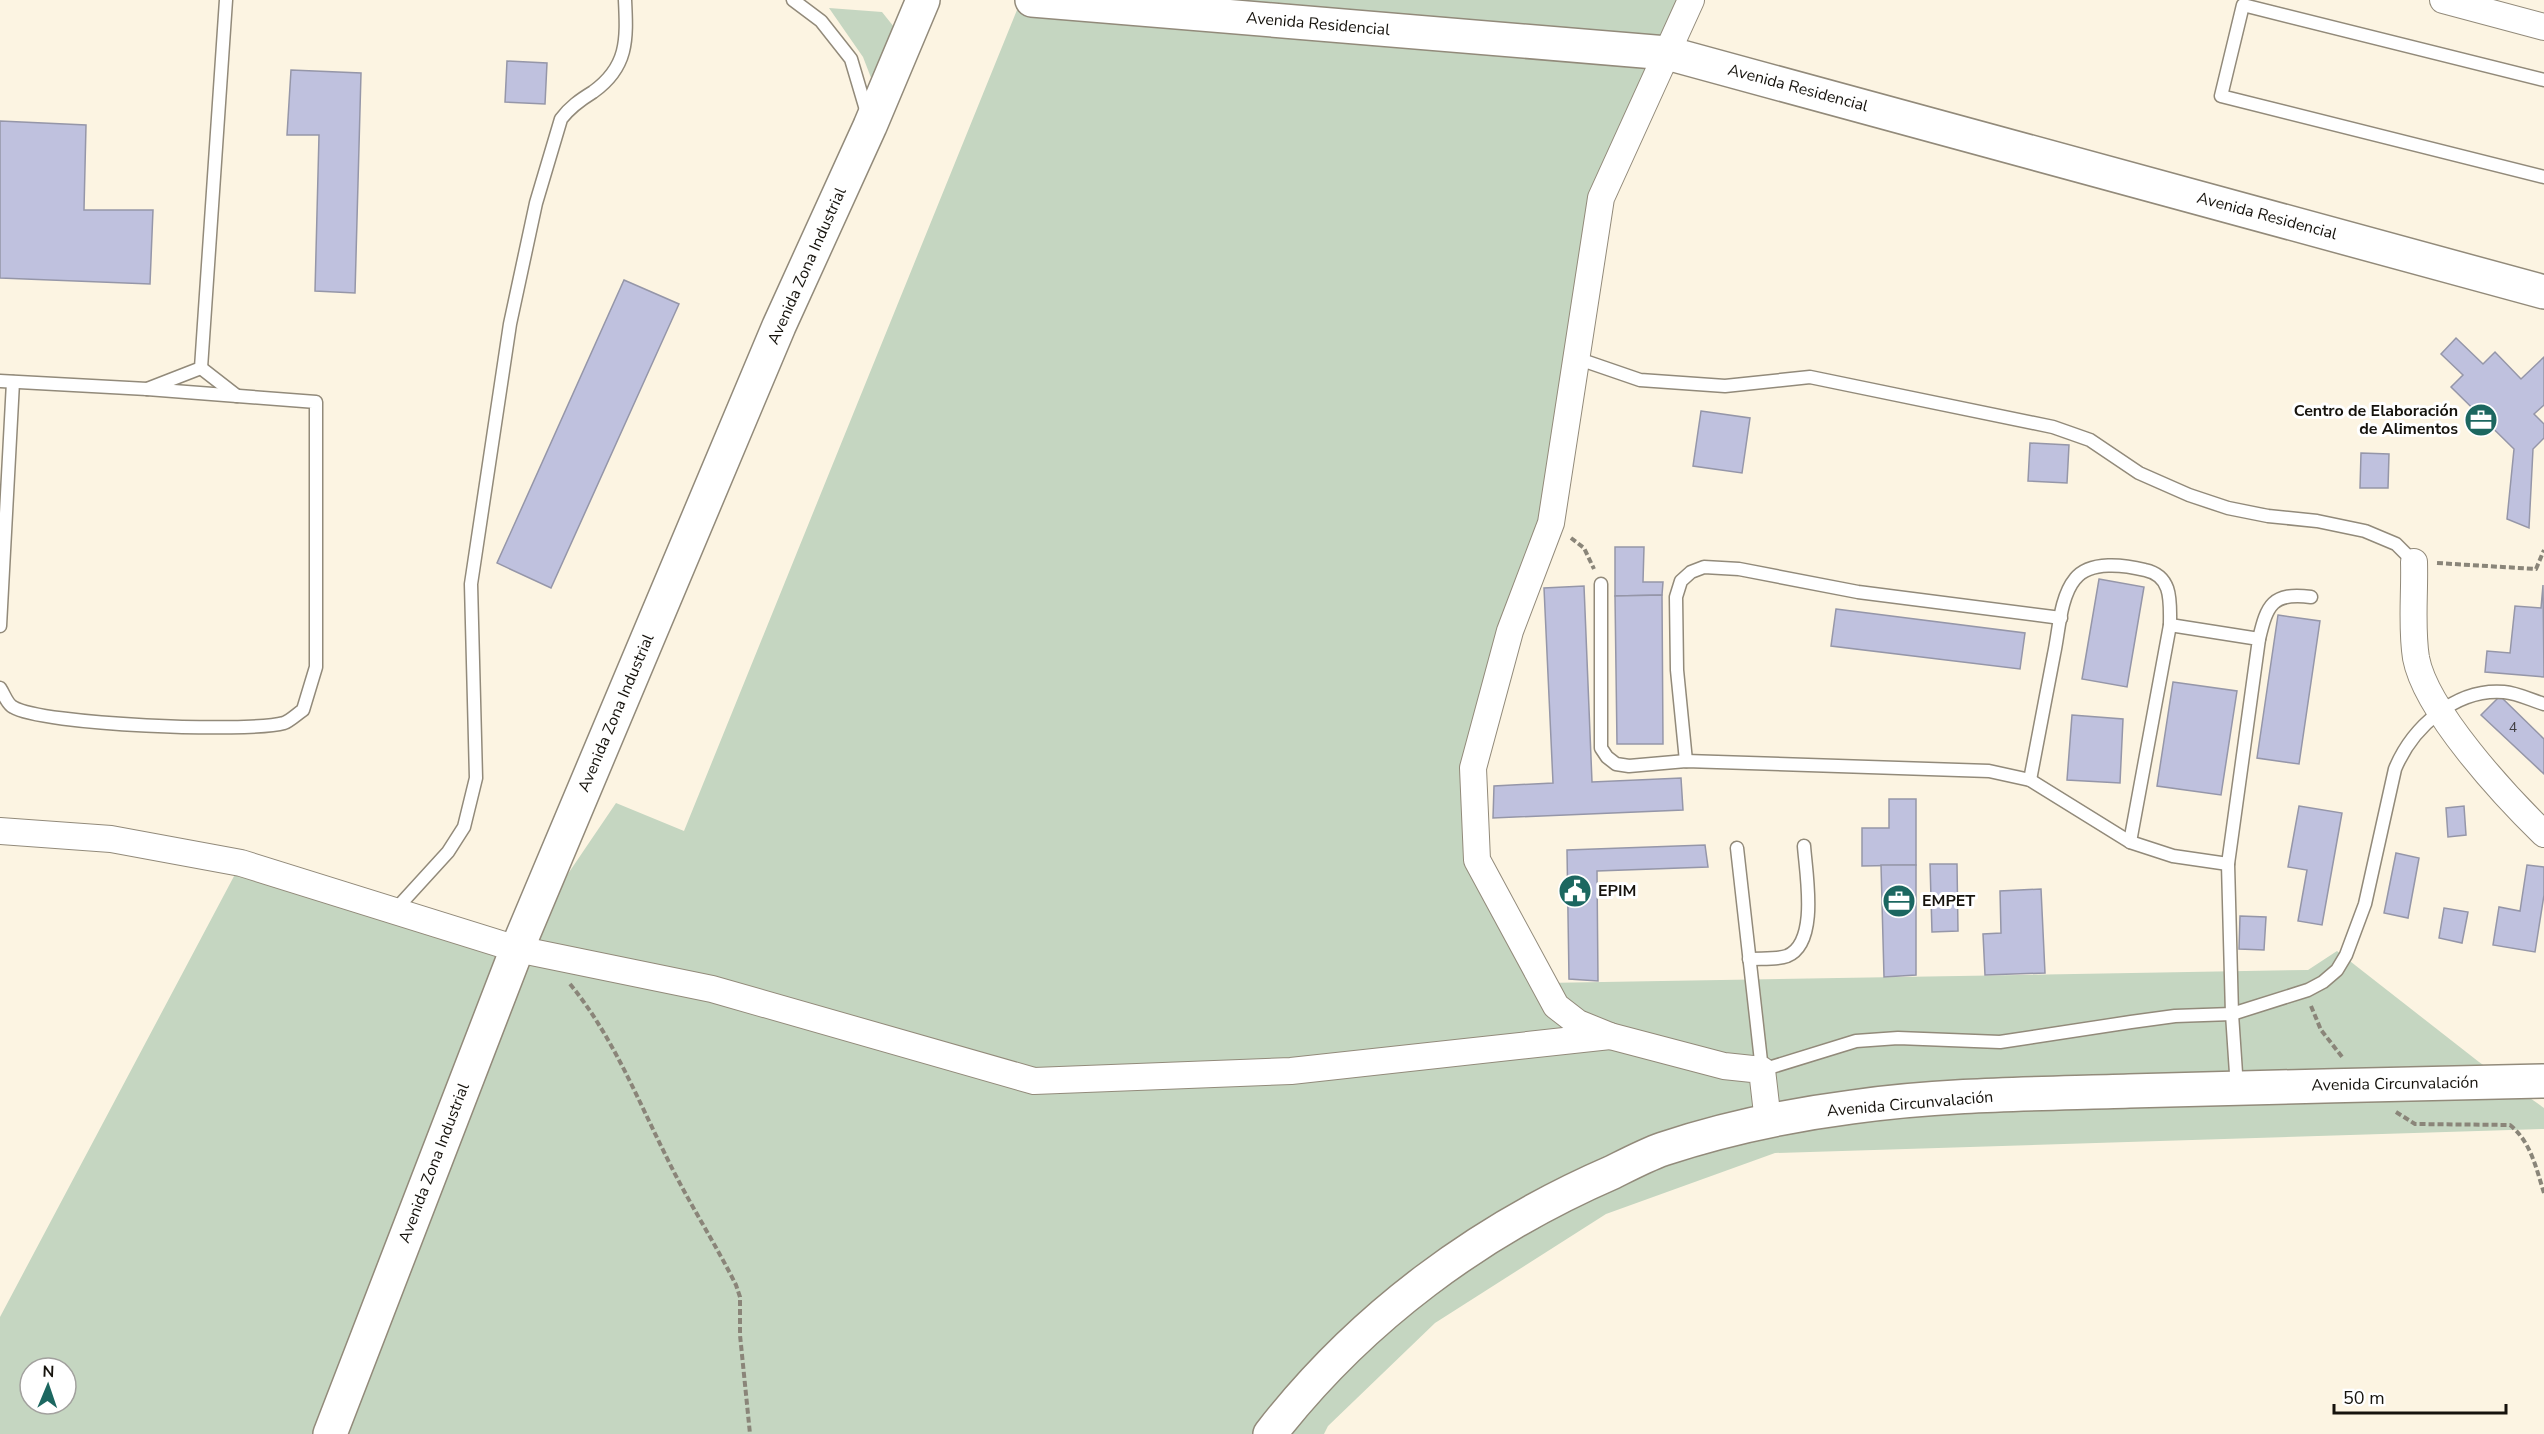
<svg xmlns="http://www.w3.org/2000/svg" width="2544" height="1434" font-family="'Nunito Sans',sans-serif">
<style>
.green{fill:#c5d6c1;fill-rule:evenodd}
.building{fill:#bfc1de;stroke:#9596a8;stroke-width:1.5}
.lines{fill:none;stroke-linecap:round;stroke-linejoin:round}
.service-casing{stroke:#928a7a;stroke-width:15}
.minor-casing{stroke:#928a7a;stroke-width:28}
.secondary-casing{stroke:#928a7a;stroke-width:36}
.trunk-casing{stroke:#928a7a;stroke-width:36}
.path{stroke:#8a8579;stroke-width:4;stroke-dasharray:6 3;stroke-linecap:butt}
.service{stroke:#fff;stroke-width:12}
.minor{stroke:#fff;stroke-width:26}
.secondary{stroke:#fff;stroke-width:33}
.trunk{stroke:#fff;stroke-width:33}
.labels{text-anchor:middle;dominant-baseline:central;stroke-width:6;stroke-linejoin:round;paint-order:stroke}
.number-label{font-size:14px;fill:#403e41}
.street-label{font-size:16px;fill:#16130d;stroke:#fff}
.poi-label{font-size:16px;font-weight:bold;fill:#16130d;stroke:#fff;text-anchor:start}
</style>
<rect width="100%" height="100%" fill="#fcf4e2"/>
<g class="green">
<path d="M1021,0H1689L1601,198L1551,523L1491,703L1477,860L1544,983L2308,970L2337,951L2479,1062L2544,1108V1129L1775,1153L1606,1214L1435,1323L1328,1426L1324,1434H0V1317L241,863L517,949L616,803L684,831ZM30,1368H66V1404H30Z"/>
<polygon points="829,8 882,12 894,27 875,88 863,57"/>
</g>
<g class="building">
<polygon points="507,61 547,63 545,104 505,102"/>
<polygon points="291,70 361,73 355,293 315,291 319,135 287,135"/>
<polygon points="0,121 86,125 84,210 153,210 150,284 0,278"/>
<polygon points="624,280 679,304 551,588 497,563"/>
<polygon points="2456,338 2483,364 2495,352 2521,379 2544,357 2544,405 2534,414 2544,424 2544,438 2533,449 2529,528 2507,519 2514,449 2451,387 2463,375 2441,354"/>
<polygon points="1701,411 1750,418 1742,473 1693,466"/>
<polygon points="2030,443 2069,445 2067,483 2028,481"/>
<polygon points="2361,453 2389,454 2388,488 2360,488"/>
<polygon points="1615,547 1644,547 1643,582 1663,582 1662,595 1615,596"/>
<polygon points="2099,579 2144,587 2127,687 2082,679"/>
<polygon points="2543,585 2544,677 2485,672 2487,651 2510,653 2515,606 2541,608"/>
<polygon points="1584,586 1592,782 1681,778 1683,810 1493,818 1494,786 1553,783 1544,588"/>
<polygon points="1662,595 1663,744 1617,744 1615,596"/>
<polygon points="1836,609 2025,633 2020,669 1831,646"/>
<polygon points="2278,615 2320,621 2299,764 2257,758"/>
<polygon points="2173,682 2237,691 2221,795 2157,786"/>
<polygon points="2500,696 2544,739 2544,774 2481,715"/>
<polygon points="2072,715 2123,719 2120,783 2067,780"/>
<polygon points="1889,799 1916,799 1916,865 1862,866 1862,828 1889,828"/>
<polygon points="2299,806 2342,813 2322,925 2298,921 2307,870 2288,867"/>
<polygon points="2464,806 2466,835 2448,837 2446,808"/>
<polygon points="1705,845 1708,867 1597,871 1598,981 1569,979 1567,850"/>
<polygon points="2396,853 2419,858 2408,918 2384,913"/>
<polygon points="1930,864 1957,864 1958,931 1932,932"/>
<polygon points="1881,865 1916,865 1916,975 1884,977"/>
<polygon points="2527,865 2544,867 2544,895 2535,952 2493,945 2499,907 2520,911"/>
<polygon points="2041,889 2045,973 1985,975 1983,934 2001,933 2000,891"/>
<polygon points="2444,908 2468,912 2462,943 2439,938"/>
<polygon points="2240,916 2266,917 2264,950 2239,949"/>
</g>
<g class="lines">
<g class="service-casing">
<g id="service">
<polyline points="793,0 821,21 851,59 867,113"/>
<polyline points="2544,80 2243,5 2221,96 2544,177"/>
<polyline points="1576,358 1640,380 1725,386 1810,377 2053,427 2090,440 2139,473 2189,495 2228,508 2268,516 2317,521 2365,531 2396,544 2414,562"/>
<polyline points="201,368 237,396"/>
<polyline points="0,381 147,389 201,368 226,0"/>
<polyline points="1601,584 1601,748 1607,757 1616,764 1629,766 1686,761 1989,771 2030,780 2130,842 2173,856 2228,864"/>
<polyline points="2170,625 2259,639 2228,864 2232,1014 2237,1088"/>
<polyline points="0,626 13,382"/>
<path d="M2259,639C2267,605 2272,592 2311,597"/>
<path d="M0,688C4,694 7,704 13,707C42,725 249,733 284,723C290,721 297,714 303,710L316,667V402L147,389"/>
<polyline points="1686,761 1677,670 1676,597 1681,581 1691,572 1704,567 1739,569 1858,592 2061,618"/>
<path d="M2030,780C2038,738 2046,696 2054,654C2059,631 2060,597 2075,579C2090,560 2125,565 2145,570C2173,576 2170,602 2170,625L2130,842"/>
<path d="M1737,848L1762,1070L1856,1041L1898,1038L2000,1042L2131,1022L2175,1016L2232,1014L2308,990L2323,982L2337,970L2346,955L2365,904L2395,769C2412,728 2455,688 2504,692C2517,693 2531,700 2544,704"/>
<path d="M396,909L448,852L464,827L476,778L471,584L510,324L536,203L561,119C570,107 580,100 593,92C628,67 627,40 625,0"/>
<path d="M1749,959C1760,958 1776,960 1787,956C1819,943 1806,874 1804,846"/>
</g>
</g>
<g class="minor-casing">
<g id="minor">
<polyline points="1691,0 1601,198 1551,523 1510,631 1473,768 1477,860 1556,1006 1578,1023 1610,1036 1724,1066 1762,1070 1768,1122"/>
<polyline points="2443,0 2544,27"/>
<path d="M2414,562C2415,593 2411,627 2416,658C2426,711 2505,796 2544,834"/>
<polyline points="0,831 111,839 241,863 517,949 712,989 1034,1081 1291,1071 1610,1036"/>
</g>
</g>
<g class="secondary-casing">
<g id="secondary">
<polyline points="1032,0 1667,53 2544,292"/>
<polyline points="330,1434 517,949 779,326 870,126 923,0"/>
</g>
</g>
<g class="trunk-casing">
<path id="trunk" d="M1270,1434C1360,1318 1479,1230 1613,1172C1629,1164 1646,1155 1663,1149C1723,1129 1790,1115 1852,1107C1943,1094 2037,1094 2129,1091C2267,1087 2406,1084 2544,1081"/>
</g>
<g class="path">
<polyline points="1571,538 1584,548 1594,569"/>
<polyline points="2437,563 2536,569 2544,550"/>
<path d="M570,984C612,1035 637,1098 666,1156C687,1200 714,1241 736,1285L740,1297V1335L750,1434"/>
<polyline points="2311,1006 2321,1030 2343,1058"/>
<path d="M2396,1112L2415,1124L2510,1125C2531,1142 2536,1168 2544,1193"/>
</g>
<use href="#service" class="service"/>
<use href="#minor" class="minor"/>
<use href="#secondary" class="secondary"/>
<use href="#trunk" class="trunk"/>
</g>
<defs>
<g id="office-disc" transform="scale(1.725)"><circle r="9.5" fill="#1c6760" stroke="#fff"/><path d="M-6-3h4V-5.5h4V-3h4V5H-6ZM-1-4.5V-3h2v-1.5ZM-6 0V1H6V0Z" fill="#fff"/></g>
<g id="civic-disc" transform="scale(1.725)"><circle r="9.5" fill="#1c6760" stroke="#fff"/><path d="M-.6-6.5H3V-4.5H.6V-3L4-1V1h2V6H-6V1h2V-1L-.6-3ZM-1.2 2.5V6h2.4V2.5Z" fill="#fff"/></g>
</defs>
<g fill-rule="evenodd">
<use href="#office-disc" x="2481" y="420"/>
<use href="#civic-disc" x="1575" y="891"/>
<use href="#office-disc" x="1899" y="901"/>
</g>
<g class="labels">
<g class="number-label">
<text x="2513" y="727">4</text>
</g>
<g class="street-label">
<text transform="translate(1318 24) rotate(5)">Avenida Residencial</text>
<text transform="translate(1798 88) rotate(15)">Avenida Residencial</text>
<text transform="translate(2267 216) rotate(15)">Avenida Residencial</text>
<text transform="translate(807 266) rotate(-66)">Avenida Zona Industrial</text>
<text transform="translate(616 713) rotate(-67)">Avenida Zona Industrial</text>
<text transform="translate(2395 1084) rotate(-1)">Avenida Circunvalación</text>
<text transform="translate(1910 1104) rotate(-5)">Avenida Circunvalación</text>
<text transform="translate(434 1163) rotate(-69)">Avenida Zona Industrial</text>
</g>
<g class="poi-label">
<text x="2458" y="411" text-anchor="end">Centro de Elaboración<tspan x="2458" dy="18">de Alimentos</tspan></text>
<text x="1598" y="891">EPIM</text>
<text x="1922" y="901">EMPET</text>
</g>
</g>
<g transform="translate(48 1386) rotate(2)"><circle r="28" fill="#ffffff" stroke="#a2a19e" stroke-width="1.5"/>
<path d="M0-4.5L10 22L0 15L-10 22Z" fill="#1c6760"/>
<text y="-9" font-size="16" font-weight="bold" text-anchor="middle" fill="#16130d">N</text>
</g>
<path d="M2334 1404v9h172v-9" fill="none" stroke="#16130d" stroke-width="3"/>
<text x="2343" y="1404" font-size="18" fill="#16130d" stroke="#ffffff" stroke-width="4.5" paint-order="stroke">50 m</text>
</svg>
